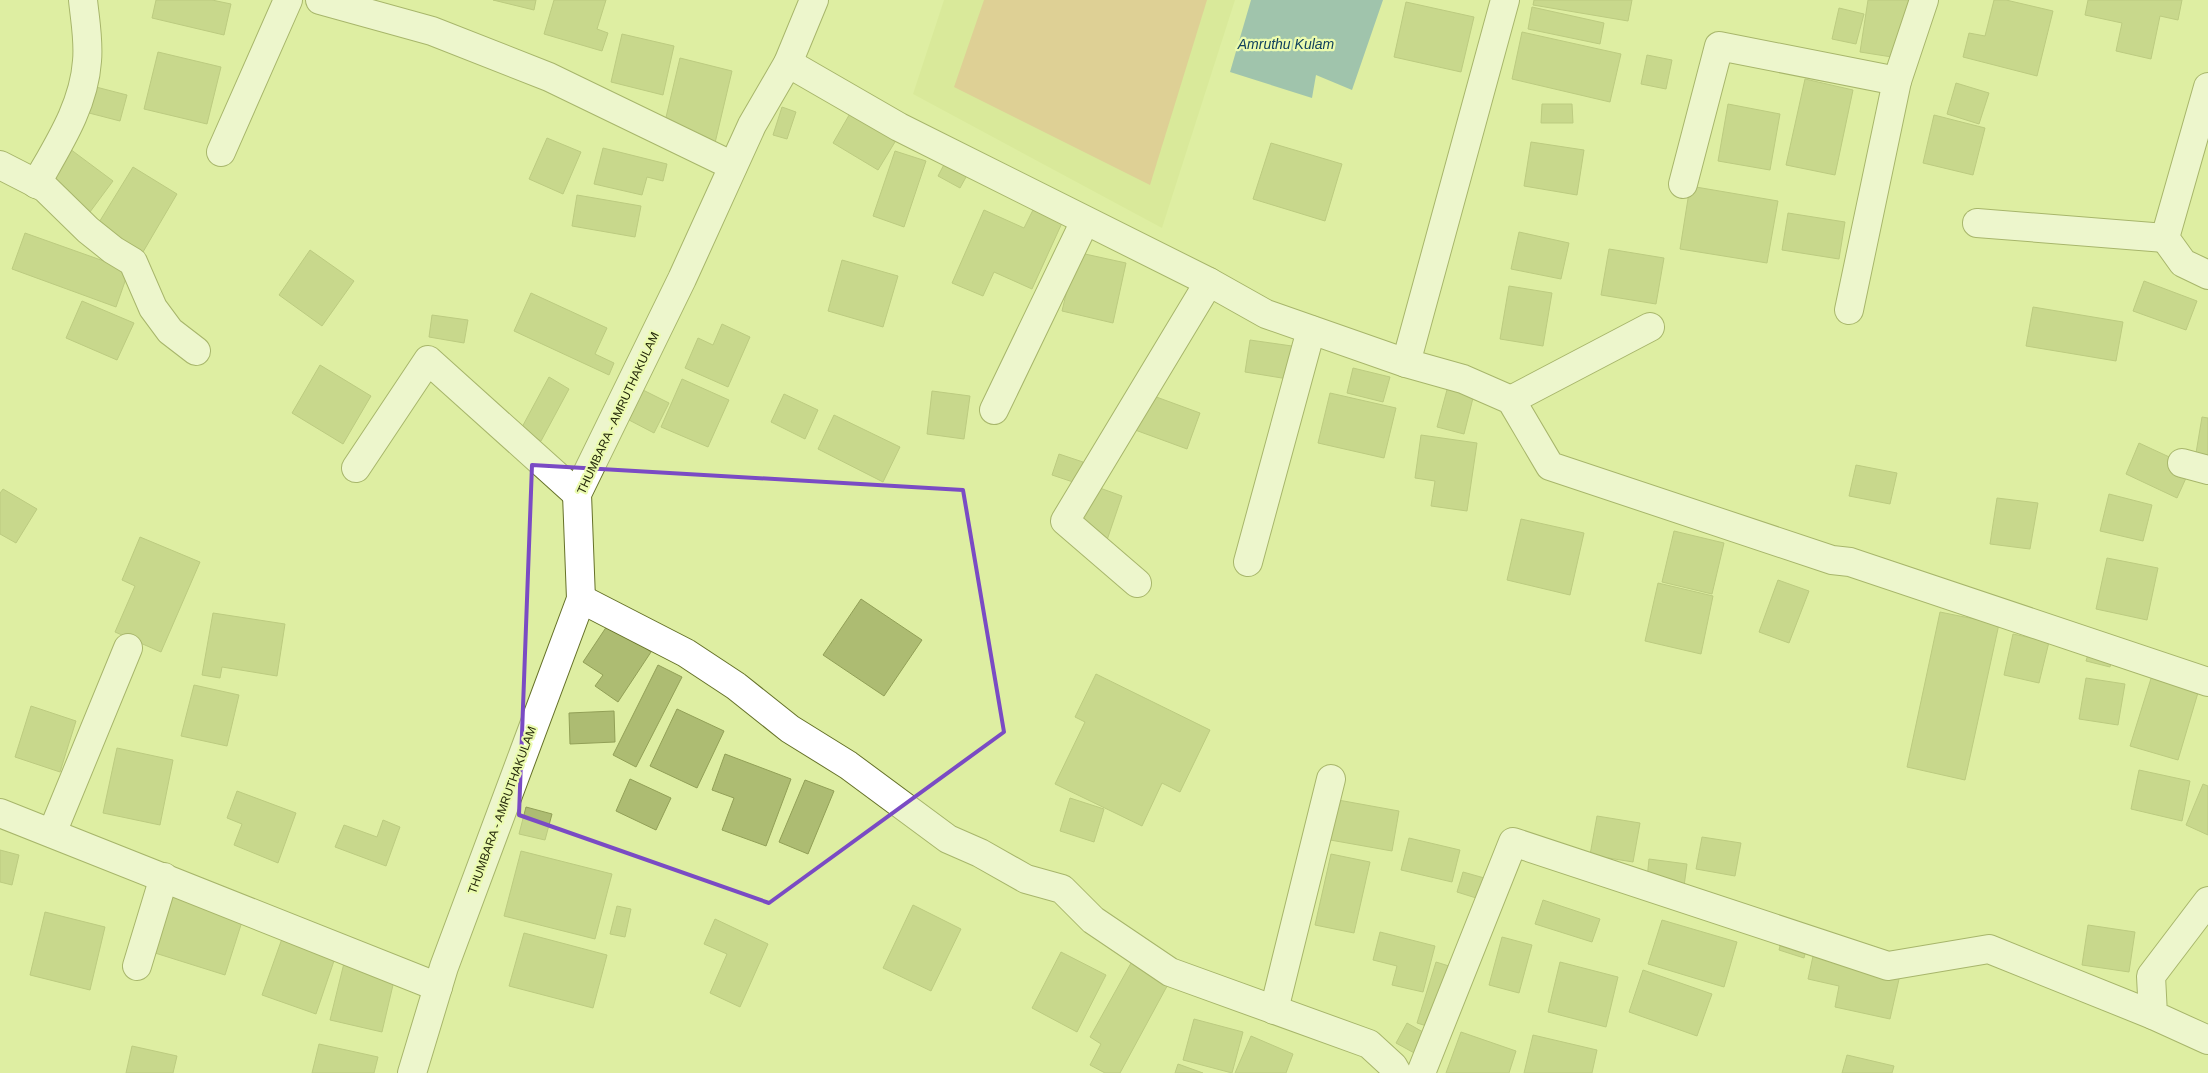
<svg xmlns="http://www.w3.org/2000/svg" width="2208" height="1073" font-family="Arial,sans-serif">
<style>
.built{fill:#d2e390}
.green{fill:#ddab86}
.water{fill:#5591b8}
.building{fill:#adbc72;stroke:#92a057}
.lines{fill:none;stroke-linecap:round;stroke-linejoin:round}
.minor-casing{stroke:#657128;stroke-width:30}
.tertiary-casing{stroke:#657128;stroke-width:30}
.minor{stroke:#fff;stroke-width:28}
.tertiary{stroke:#fff;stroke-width:28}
.marked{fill:none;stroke:#7a4bc4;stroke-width:4;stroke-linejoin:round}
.labels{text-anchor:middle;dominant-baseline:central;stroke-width:4.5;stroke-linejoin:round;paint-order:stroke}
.street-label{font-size:12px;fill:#24290a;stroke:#ebfbaf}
.water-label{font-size:14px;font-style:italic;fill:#10415d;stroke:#ebfbaf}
</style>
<rect width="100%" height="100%" fill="#deeea2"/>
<polygon class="built" points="944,0 1235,0 1162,228 913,94"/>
<polygon class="green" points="984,0 1207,0 1150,185 954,87"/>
<polygon class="water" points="1251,0 1383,0 1352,90 1316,75 1312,98 1230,72"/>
<g class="building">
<polygon points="156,0 212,0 231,4 224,35 152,18"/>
<polygon points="493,0 536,0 534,10"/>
<polygon points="554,0 606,0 597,29 608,33 602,51 544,34"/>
<polygon points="1534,0 1632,0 1628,21 1533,5"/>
<polygon points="1868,0 1920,0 1911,60 1860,52"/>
<polygon points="1994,0 2006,0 2053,11 2037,76 1963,57 1969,33 1985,36"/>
<polygon points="2088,0 2182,0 2178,20 2160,16 2151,59 2116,51 2122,23 2085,15"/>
<polygon points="1406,2 1474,17 1461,72 1394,57"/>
<polygon points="1532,7 1604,23 1600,44 1528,29"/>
<polygon points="1839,8 1864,14 1856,44 1832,39"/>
<polygon points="1522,32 1621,54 1610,102 1512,79"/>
<polygon points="622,34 674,46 663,95 611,82"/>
<polygon points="158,52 221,67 207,124 144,109"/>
<polygon points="1647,55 1672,60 1666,89 1641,84"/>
<polygon points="680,58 732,71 715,143 663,130"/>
<polygon points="1805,79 1853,90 1835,175 1786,165"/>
<polygon points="1956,83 1989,93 1979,124 1947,114"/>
<polygon points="96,87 127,95 120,121 89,113"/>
<polygon points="1542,104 1572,104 1573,123 1541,123"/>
<polygon points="1728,104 1780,114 1770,170 1718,161"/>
<polygon points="782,107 796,112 787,139 773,135"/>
<polygon points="852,110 898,137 878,170 833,143"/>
<polygon points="1934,115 1985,128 1973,175 1923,163"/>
<polygon points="547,138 581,152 563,194 529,179"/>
<polygon points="1531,142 1584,150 1577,195 1524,186"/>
<polygon points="1271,143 1342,164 1325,221 1253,199"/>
<polygon points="66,146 113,181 87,216 40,182"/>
<polygon points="603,148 667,164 663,181 647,177 642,195 594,184"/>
<polygon points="895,151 926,161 904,227 873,216"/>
<polygon points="949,155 971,168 960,188 938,176"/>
<polygon points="133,167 177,194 143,252 98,224"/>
<polygon points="1690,186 1778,201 1767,263 1680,249"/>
<polygon points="577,195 641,206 635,237 572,226"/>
<polygon points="984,210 1024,228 1033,210 1062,223 1032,289 994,272 983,296 952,283"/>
<polygon points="1788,213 1845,222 1839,259 1782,250"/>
<polygon points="1519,232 1569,243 1561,279 1511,269"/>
<polygon points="25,233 129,270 116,307 12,269"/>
<polygon points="1609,249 1664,258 1656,304 1601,295"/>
<polygon points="310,250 354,281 322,326 279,295"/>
<polygon points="1076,252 1126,263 1113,323 1062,311"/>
<polygon points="842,260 898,276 883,327 828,311"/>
<polygon points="2144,281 2197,301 2186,330 2133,311"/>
<polygon points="1509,286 1552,293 1543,346 1500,339"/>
<polygon points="531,293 607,328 595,354 614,363 609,375 514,331"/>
<polygon points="82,301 134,323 117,360 66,338"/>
<polygon points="2033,307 2123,322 2116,361 2026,346"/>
<polygon points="432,315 468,320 464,343 429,337"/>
<polygon points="722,324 750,337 728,387 685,368 698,338 713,345"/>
<polygon points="1250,340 1292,346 1288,379 1245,372"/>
<polygon points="320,365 371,396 343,444 292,413"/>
<polygon points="1353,368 1390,377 1383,402 1347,393"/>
<polygon points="549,377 569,389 541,441 521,429"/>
<polygon points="682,379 729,400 708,447 661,427"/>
<polygon points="1448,386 1474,394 1464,434 1437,427"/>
<polygon points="643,390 669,403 654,433 629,420"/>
<polygon points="932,391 970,396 964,439 927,434"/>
<polygon points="1140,391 1200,413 1187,449 1127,427"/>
<polygon points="1330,393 1396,408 1384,458 1318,443"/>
<polygon points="784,394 818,410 805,439 771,422"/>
<polygon points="834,415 900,447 883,482 818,449"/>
<polygon points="2202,417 2208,418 2208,455 2196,453"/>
<polygon points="1421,435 1477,443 1467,511 1431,506 1435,481 1415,478"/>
<polygon points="2139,443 2191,467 2177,498 2126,474"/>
<polygon points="1059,454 1083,462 1076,483 1052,475"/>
<polygon points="1856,465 1897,473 1890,504 1849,496"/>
<polygon points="1086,483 1122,496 1106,543 1069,530"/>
<polygon points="3,489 37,509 16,543 0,534 0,493"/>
<polygon points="2109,494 2152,505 2143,541 2100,531"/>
<polygon points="1997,498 2038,503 2030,549 1990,544"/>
<polygon points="1521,519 1584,533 1570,595 1507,580"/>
<polygon points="1674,531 1724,543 1712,594 1662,582"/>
<polygon points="140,537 200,562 161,652 115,632 135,586 122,580"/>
<polygon points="2107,558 2158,568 2147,620 2096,609"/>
<polygon points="1778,580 1809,591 1789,643 1759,632"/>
<polygon points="1658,583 1713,596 1701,654 1645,641"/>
<polygon points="861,599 922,640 884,696 823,655"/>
<polygon points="1940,612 1999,624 1965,780 1907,767"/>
<polygon points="213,613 285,624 277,676 222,667 220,678 202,675"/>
<polygon points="609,623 651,652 618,702 595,686 603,675 583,662"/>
<polygon points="2013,634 2049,642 2039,683 2004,675"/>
<polygon points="2090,648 2114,654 2110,667 2086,661"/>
<polygon points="658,665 682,677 636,767 613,755"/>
<polygon points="2153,672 2200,686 2178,760 2130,746"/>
<polygon points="1096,674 1210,730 1180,792 1162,783 1142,826 1055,784 1085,722 1075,717"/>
<polygon points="2086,678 2125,684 2118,725 2079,719"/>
<polygon points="194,685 239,695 227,746 181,736"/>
<polygon points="31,706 76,721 60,772 15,757"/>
<polygon points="677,709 724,731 697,788 650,766"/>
<polygon points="614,711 615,742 570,744 569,713"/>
<polygon points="117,748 173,760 160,825 103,813"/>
<polygon points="725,754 791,779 766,846 722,830 734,798 712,790"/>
<polygon points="2139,770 2190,781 2182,821 2131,809"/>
<polygon points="630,779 671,798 656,830 616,811"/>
<polygon points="805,780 834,791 808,854 779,842"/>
<polygon points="2203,784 2208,786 2208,835 2186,825"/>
<polygon points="237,791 296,813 278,863 234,845 242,824 227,818"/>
<polygon points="1070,798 1104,809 1094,842 1060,831"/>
<polygon points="1327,798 1399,811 1392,851 1319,838"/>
<polygon points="526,807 552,814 545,840 519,834"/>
<polygon points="1597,816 1640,823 1633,862 1590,855"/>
<polygon points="383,820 400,827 386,866 335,847 344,825 377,837"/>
<polygon points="1702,837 1741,843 1735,876 1696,869"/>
<polygon points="1409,838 1460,850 1452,882 1401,870"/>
<polygon points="0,850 19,855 12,885 0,882"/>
<polygon points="521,851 612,874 595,939 504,916"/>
<polygon points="1331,854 1370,862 1354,933 1315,925"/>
<polygon points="1649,859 1687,864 1683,894 1646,889"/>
<polygon points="1463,872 1495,881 1489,902 1457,892"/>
<polygon points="176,887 246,909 225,975 155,953"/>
<polygon points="1543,900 1600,919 1592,942 1535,924"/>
<polygon points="913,905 961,929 931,991 883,968"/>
<polygon points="617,906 631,909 625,937 610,934"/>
<polygon points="45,912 105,927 90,990 30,975"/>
<polygon points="715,919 768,944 740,1007 710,993 727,954 704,944"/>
<polygon points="1662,920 1737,942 1724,987 1648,964"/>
<polygon points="2088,925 2135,932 2129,972 2082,965"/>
<polygon points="1784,930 1809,938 1804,958 1779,950"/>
<polygon points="1380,932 1435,946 1423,992 1392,985 1397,966 1373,960"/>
<polygon points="284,933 337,952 316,1014 262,995"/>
<polygon points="524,933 607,955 593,1008 509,986"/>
<polygon points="1502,937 1532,945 1519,993 1489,985"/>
<polygon points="1815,947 1902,966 1890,1019 1835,1007 1839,986 1808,979"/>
<polygon points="1061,952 1106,975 1077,1032 1032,1008"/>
<polygon points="1135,956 1172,977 1120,1073 1105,1073 1090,1065 1101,1044 1090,1037"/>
<polygon points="345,959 396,972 382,1032 330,1020"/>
<polygon points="1436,962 1462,970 1443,1031 1417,1023"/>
<polygon points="1560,962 1618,977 1606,1027 1548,1012"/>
<polygon points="1643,970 1712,994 1697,1036 1629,1012"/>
<polygon points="1194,1019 1243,1032 1232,1073 1183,1060"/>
<polygon points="1407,1023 1439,1041 1427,1060 1396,1043"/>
<polygon points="1461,1032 1516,1051 1509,1073 1446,1073"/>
<polygon points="1533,1035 1597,1050 1592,1073 1524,1073"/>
<polygon points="1251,1036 1293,1054 1286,1073 1235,1073"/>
<polygon points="319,1044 378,1057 374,1073 312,1073"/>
<polygon points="132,1046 177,1056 173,1073 126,1073"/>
<polygon points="1847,1055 1894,1066 1892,1073 1842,1073"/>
<polygon points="1178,1064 1203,1073 1175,1073"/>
</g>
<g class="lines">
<g class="minor-casing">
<g id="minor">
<polyline points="320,0 432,31 549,77 733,166"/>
<polyline points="788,63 899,127 1209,282 1266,314 1406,363 1463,379 1511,400 1550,466 1832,560 1850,562 2208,682"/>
<polyline points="2208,87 2165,238 2183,263 2208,275"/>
<polyline points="221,152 288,0"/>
<polyline points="0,165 45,188 88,230 113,250 133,262 153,308 170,331 196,351"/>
<path d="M36,184C58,145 84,106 87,61C89,41 85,20 83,0"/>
<polyline points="1683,184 1719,46 1897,81"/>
<polyline points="1977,223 2165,238"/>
<polyline points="1849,310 1897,81 1924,0"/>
<polyline points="1406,363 1505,0"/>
<polyline points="1511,400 1650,327"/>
<polyline points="994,410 1085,221"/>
<polyline points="2182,463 2208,470"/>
<polyline points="356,468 428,360 577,494"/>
<polyline points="1248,562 1311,330"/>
<polyline points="1137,583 1065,521 1209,282"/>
<polyline points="581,599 686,653 736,686 790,729 848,765 948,839 980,853 1026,879 1062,889 1093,920 1170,972 1369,1044 1393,1066 1397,1073"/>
<polyline points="0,813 438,987"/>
<polyline points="52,833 128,648"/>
<polyline points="2208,901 2151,976 2153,1015 2208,1040"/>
<polyline points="137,966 164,877"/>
<polyline points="1274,1010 1331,779"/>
<polyline points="1421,1073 1513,842 1888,966 1989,949 2153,1015"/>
</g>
</g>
<g class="tertiary-casing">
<polyline id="tertiary" points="412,1073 444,967 581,599 577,494 682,279 752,125 788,63 814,0"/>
</g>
<use href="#minor" class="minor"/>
<use href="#tertiary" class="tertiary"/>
</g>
<path d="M0 0H2208V1073H0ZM532,465L963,490L1004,732L769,903L519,815Z" fill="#deeea2" fill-opacity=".55" fill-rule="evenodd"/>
<path class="marked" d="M532,465L963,490L1004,732L769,903L519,815Z"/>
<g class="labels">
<g class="street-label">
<text transform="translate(618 413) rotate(-65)">THUMBARA - AMRUTHAKULAM</text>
<text transform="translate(502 810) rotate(-70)">THUMBARA - AMRUTHAKULAM</text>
</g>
<g class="water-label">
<text x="1286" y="44">Amruthu Kulam</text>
</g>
</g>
</svg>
